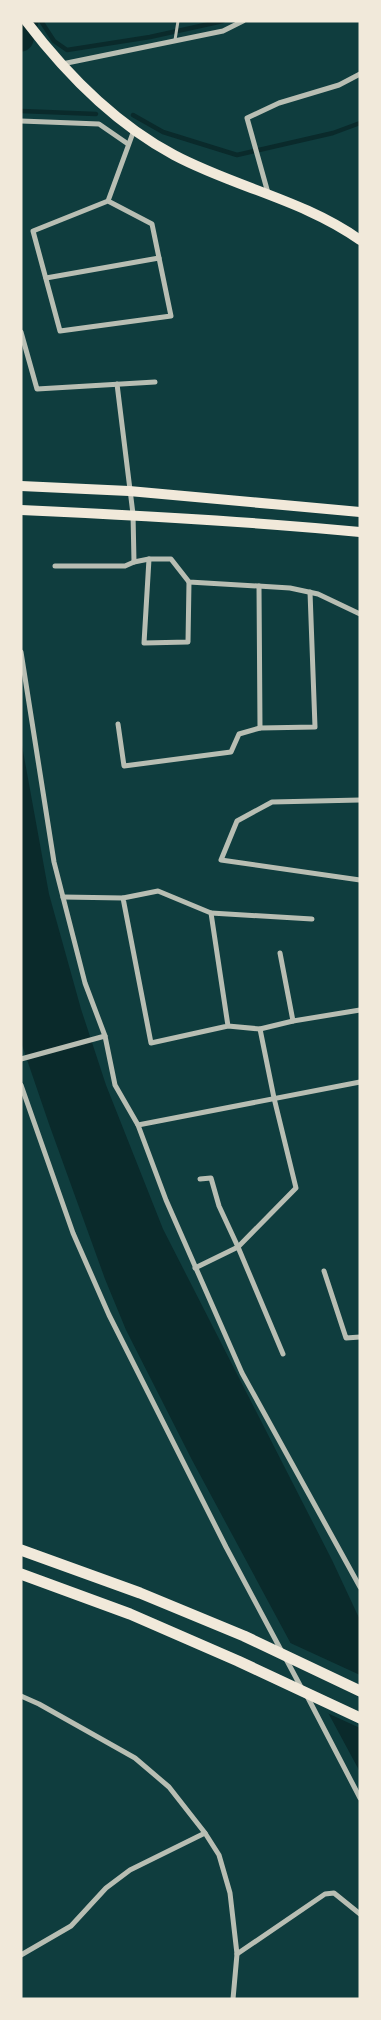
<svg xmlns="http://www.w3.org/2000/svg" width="381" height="2020" font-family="Arial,sans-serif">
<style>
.water{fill:#0a2a2b}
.pier{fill:#0f3d3e}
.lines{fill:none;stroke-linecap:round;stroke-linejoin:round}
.stream{stroke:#0a2a2b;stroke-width:4.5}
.river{stroke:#0a2a2b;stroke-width:25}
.service{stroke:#b8beb3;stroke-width:3}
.minor{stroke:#b8beb3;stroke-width:5}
.primary{stroke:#f1e9da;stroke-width:10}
.motorway{stroke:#f1e9da;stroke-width:11}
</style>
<rect width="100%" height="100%" fill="#0f3d3e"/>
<polygon class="water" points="21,740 49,894 81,1009 106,1085 163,1229 332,1560 360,1620 360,1772 192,1460 126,1330 105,1279 49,1124 21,1042"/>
<polygon class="pier" points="286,1641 360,1675 360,1728 325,1712"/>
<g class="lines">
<g class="stream">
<polyline points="41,21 54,41 67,50 150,37 223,21"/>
<polyline points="21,111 96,114"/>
<polyline points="133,115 163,132 237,155 333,133 360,123"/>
</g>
<polyline class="river" points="21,39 26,21"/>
<polyline class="service" points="175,40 178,21"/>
<g class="minor">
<polyline points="62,64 223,31 243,21"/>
<polyline points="21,121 99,124 128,144"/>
<polyline points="268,193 247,118 279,103 339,85 360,74"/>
<polyline points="108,201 152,224 171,316 60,331 33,231 108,201 134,130"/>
<polyline points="46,278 159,258"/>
<polyline points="21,332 37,389 155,382"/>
<polyline points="117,384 133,514 134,562 149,559 171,559 189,582 290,588 318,594 360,614"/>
<polyline points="149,559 144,643 188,642 189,582"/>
<polyline points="55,566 125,566 134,562"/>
<polyline points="259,586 260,728 315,727 310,592"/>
<polyline points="21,652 54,862 85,983 105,1036 115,1085 138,1125 166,1200 242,1373 360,1587"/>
<polyline points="118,724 124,766 231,752 239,734 260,728"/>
<polyline points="360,800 272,802 237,821 221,860 360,880"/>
<polyline points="63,897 123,898"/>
<polyline points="211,913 312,919"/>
<polyline points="280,953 293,1021"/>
<polyline points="228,1026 211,913 158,891 123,898 151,1043 228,1026 260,1029"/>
<polyline points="21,1059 105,1036"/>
<polyline points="21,1085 73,1233 109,1315 226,1547 282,1652"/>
<polyline points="138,1125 360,1082"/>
<polyline points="200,1179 211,1178 219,1206 238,1247 283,1354"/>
<polyline points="195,1268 238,1247 296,1188 274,1098 260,1029 293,1021 360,1010"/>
<polyline points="324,1271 346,1338 360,1337"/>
<polyline points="286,1659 302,1689"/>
<polyline points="21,1696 39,1704 135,1758 169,1787 205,1833 219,1855 230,1893 237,1954 233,1999"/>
<polyline points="307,1696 360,1798"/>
<polyline points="237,1954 325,1894 334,1893 360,1914"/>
<polyline points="21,1955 71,1926 106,1888 130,1870 205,1833"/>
</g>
<g class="primary">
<path d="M26,21C67,75 114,123 174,155C234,187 304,200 360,240"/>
<polyline points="21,486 129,491 360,512"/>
<path d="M21,510C134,515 247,521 360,532"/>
</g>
<g class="motorway">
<polyline points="21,1550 140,1593 244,1636 360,1691"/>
<polyline points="21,1574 130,1614 238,1661 360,1718"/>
</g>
</g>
<rect width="381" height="2020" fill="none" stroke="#f1e9da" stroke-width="45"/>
</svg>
